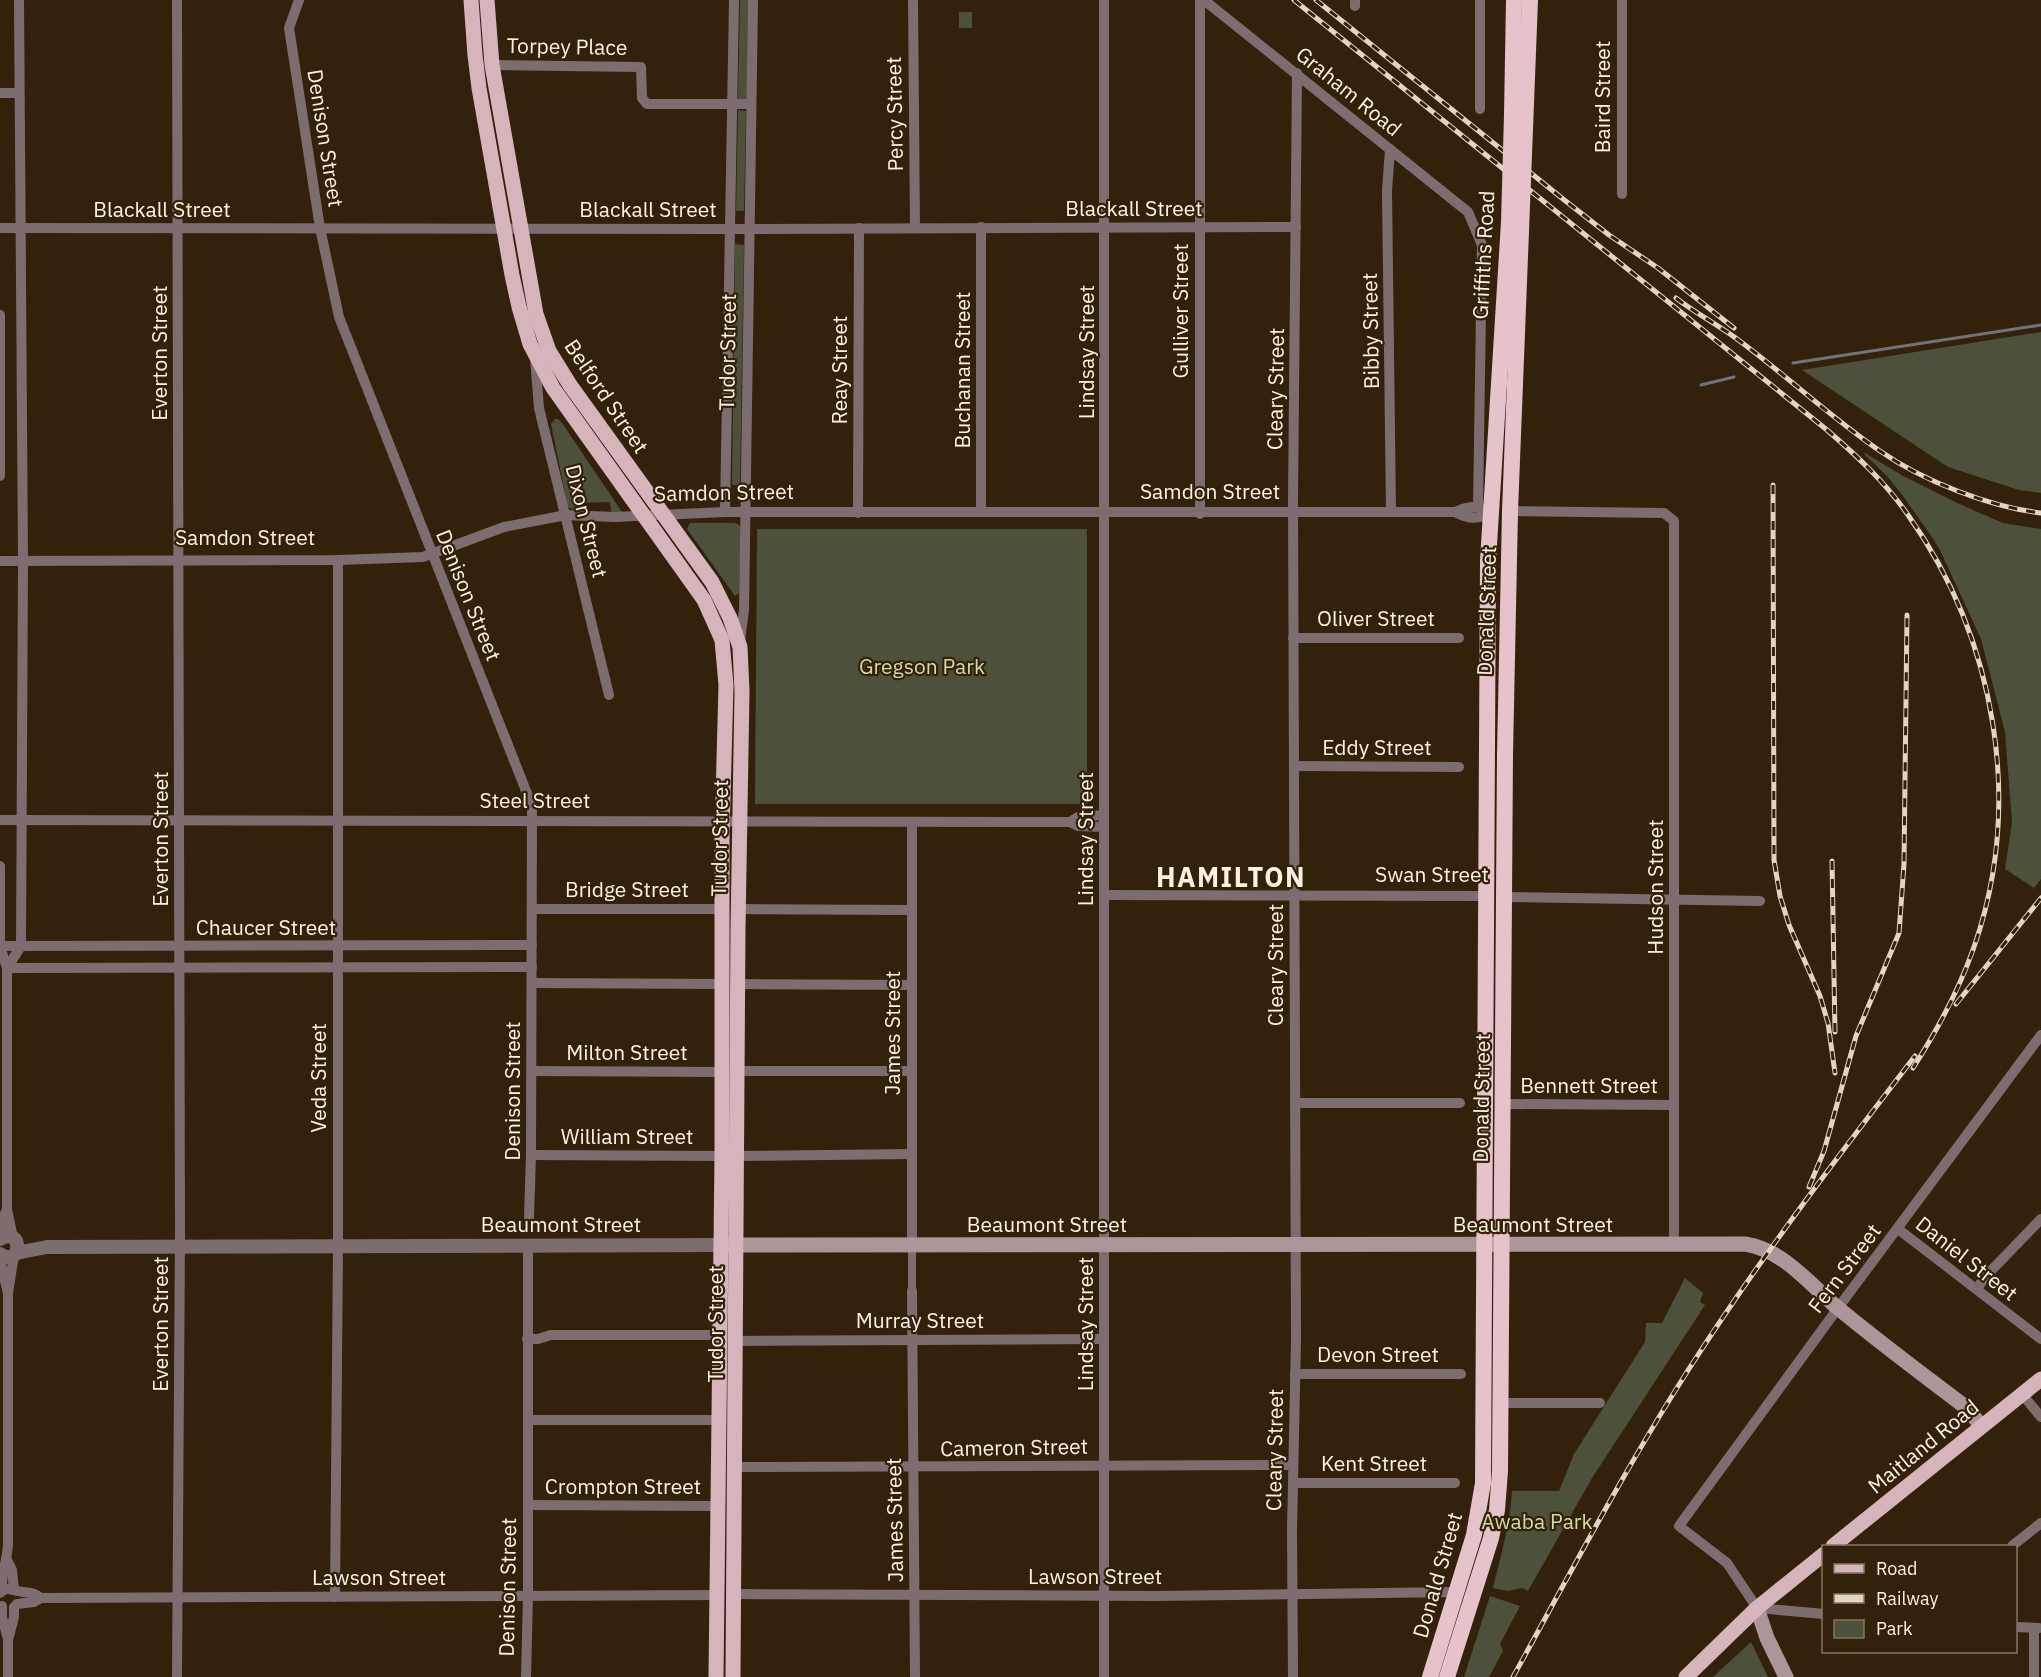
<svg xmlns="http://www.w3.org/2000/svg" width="2041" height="1677" font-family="'IBM Plex Sans',sans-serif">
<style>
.green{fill:#4d503a}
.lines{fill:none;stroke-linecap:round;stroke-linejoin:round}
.stream{stroke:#6d747e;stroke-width:3}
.pedestrian{stroke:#7d6d70;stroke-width:8}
.minor{stroke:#7d6d70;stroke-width:10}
.tertiary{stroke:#7d6d70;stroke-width:14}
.secondary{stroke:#ae959a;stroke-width:15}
.primary{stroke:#d5b5bb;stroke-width:15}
.trunk{stroke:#e6c3ca;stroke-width:16}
.rail-casing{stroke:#e2d5c6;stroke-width:5}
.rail{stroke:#34210b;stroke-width:3;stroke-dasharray:9;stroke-linecap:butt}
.trunk-bridge{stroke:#e6c3ca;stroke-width:16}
.labels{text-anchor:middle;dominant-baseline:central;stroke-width:4.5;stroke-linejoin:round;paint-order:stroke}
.street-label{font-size:21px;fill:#fef2e4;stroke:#34210b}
.park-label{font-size:21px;fill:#d3dba6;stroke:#34210b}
.district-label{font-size:27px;font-weight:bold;letter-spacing:1.5px;fill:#fef2e4;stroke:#34210b}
</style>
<rect width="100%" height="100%" fill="#34210b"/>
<g class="green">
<polygon points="740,0 748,0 747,99 738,99"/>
<rect x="959" y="12" width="13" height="16"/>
<polygon points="738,110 746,111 744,211 736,211"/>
<polygon points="735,244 744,245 740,485 732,485"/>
<polygon points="2041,332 2041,493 2019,490 1948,467 1802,370"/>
<polygon points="555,419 558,419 562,423 622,512 611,512 610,502 578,503 578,512 568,507 551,424"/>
<polygon points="1865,453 1903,476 1957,503 2003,523 2041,529 2041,879 2034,888 2005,869 2012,822 2005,732 1981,639 1940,550 1932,537 1903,496 1887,476 1864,454"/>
<polygon points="690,523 735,523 739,525 741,530 739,593 735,596 687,529"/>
<polygon points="757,529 1087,529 1087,804 755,804"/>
<path d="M1685,1278L1703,1293L1700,1302L1705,1305L1592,1478L1528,1591L1522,1588L1508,1591L1493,1588C1501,1555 1510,1524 1512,1491H1559L1574,1454L1645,1342L1646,1323H1662Z"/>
<polygon points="1490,1596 1520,1606 1500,1644 1503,1651 1489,1677 1464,1677"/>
<polygon points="1751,1642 1768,1677 1713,1677"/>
</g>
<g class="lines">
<g class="stream">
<polyline points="1793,363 2041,325"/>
<polyline points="1701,385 1734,377"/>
</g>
<polyline class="pedestrian" points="912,1244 912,1291"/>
<g class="minor">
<polyline points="299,0 289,28 320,228 339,317 532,806 531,1155 529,1217"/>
<polyline points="913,0 915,228"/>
<polyline points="1204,0 1468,212 1482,245 1478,507"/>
<polyline points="1355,0 1355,6"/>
<polyline points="492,65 641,67 642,98 647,104 751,104"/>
<polyline points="0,93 19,93"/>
<polyline points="1480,109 1480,0"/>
<polyline points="1390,149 1387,191 1391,512"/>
<polyline points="1622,194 1622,0"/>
<polyline points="0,228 730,229 1296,227"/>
<polyline points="0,315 0,476"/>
<polyline points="535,358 539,408 609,695"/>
<polyline points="1510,511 1664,513 1674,521 1674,1245"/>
<polyline points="725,512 734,0"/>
<polyline points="981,512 981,227"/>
<polyline points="858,513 859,228"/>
<polyline points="1200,514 1200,0"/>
<path d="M0,561L338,560L423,557L504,527L566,515L614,517L725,512H1455C1466,507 1479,504 1490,512C1479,521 1466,518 1455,512"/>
<polyline points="1293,638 1459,638"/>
<polyline points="740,641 744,610 753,0"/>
<polyline points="1295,766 1459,767"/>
<polyline points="0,820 1070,822 1078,826 1104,827"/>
<polyline points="1070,822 1078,817 1104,815"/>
<polyline points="0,866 0,946 7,968 7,1209 13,1238"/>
<polyline points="1105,895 1486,896"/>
<polyline points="1504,897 1760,901"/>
<polyline points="532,909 722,909"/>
<polyline points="739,909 911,910"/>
<polyline points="0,946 532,945"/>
<polyline points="7,968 21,946 23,561 19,0"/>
<polyline points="7,968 532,967"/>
<polyline points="532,983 723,984"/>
<polyline points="738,984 911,985"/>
<polyline points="532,1071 722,1072"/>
<polyline points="738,1071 911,1071"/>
<polyline points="1295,1103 1460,1103"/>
<polyline points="1504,1104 1673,1105"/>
<polyline points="531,1155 722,1156"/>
<polyline points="738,1156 912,1154"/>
<polyline points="1898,1229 2041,1339"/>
<polyline points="0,1239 2,1220 7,1209"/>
<polyline points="912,1244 912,822"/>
<polyline points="0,1260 8,1293"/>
<polyline points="1977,1289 1984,1278 2041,1219"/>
<polyline points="912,1291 915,1677"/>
<polyline points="527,1339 538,1339 551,1335 719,1335"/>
<polyline points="736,1341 1104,1339"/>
<polyline points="1295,1374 1461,1374"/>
<polyline points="2022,1394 2041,1417"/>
<polyline points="1501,1403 1600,1403"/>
<polyline points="528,1420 720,1420"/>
<polyline points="736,1467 1293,1465"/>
<polyline points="1293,1483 1455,1483"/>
<polyline points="528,1505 718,1506"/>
<polyline points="2012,1546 2041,1523"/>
<polyline points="7,1560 12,1570 14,1590"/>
<path d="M2,1591C1,1574 7,1561 8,1545V1293L14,1255"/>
<path d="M0,1593C7,1586 10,1590 18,1591C29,1594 30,1590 41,1598"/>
<polyline points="735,1594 1156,1596 1456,1592"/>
<polyline points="335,1597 338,1247 338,560"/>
<polyline points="17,1604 34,1602 41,1598 718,1595"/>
<polyline points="2,1606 2,1617 8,1639"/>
<polyline points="1824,1614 1757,1608 1727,1563 1679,1526 1838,1308 2041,1035"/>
<polyline points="2016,1627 2039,1628"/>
<polyline points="2034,1628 2034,1677"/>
<polyline points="8,1677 8,1640 14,1617 14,1607"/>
<polyline points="177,1677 180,1237 177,0"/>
<polyline points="526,1677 528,1596 528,1246"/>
<polyline points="1104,1677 1104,0"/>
<polyline points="1293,1677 1292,1530 1296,1340 1293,499 1297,73"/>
</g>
<g class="tertiary">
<path d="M0,1239C23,1225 23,1269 0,1254"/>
<polyline points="16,1253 47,1247 721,1245"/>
</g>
<g class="secondary">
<path d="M723,1245L1745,1244C1784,1250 1809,1284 1838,1308C1880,1343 1925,1376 1968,1409L1981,1426"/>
<polyline points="1757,1608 1767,1638 1786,1677"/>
</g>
<g class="primary">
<polyline points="471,0 475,55 479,88 512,275 519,307 530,344 553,388 704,600 722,640 726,685 722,835 722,1156 716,1677"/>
<polyline points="487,0 492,65 536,314 549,351 570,385 712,582 730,618 740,647 742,691 738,928 733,1677"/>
<polyline points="1833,1546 2041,1379"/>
<polyline points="1686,1677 1757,1608 1824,1554"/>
</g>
<g class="trunk">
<polyline points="1512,115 1514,0"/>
<polyline points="1525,129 1530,0"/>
<polyline points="1430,1677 1474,1535 1483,1483 1488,561 1509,222"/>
<polyline points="1447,1677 1491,1538 1497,1510 1500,1471 1505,754 1510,511 1521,231"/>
</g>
<g class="rail-casing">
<g id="rail">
<path d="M1294,0L1827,430C1857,456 1886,483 1908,515C1996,639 2024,803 1974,947C1959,990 1938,1029 1913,1068"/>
<polyline points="1316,0 1563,199 1609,235 1658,268 1734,328"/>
<path d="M1676,298C1695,313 1717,324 1737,339C1786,375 1830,417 1880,451C1923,481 1990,507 2041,513"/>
<polyline points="1773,485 1774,860 1780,896 1789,925 1820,996 1828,1023 1835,1073"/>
<polyline points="1832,861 1835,1032"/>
<polyline points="1956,1004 2041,898"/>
<polyline points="1809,1187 1824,1151 1856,1036 1899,933 1904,864 1907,615"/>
<path d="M1513,1677C1572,1570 1629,1461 1696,1358C1764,1253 1839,1155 1915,1056"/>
</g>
</g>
<use href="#rail" class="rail"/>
<g class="trunk-bridge">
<polyline points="1509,222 1512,115"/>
<polyline points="1521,231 1525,129"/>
</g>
</g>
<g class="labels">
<g class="street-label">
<text transform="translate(567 46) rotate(1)">Torpey Place</text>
<text transform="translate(1349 91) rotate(39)">Graham Road</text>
<text transform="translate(1602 97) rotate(-90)">Baird Street</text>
<text transform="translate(894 114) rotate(-91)">Percy Street</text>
<text transform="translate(326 138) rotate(81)">Denison Street</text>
<text x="1134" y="208">Blackall Street</text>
<text x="162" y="209">Blackall Street</text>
<text x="648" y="209">Blackall Street</text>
<text transform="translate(1483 255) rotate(-87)">Griffiths Road</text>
<text transform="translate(1180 311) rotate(-90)">Gulliver Street</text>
<text transform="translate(1370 331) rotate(-91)">Bibby Street</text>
<text transform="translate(727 352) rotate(-89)">Tudor Street</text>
<text transform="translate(1086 352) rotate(-90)">Lindsay Street</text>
<text transform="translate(159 353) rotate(-90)">Everton Street</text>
<text transform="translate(839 370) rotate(-90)">Reay Street</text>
<text transform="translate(962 370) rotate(-90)">Buchanan Street</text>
<text transform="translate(1275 389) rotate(-89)">Cleary Street</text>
<text transform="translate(607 396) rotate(56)">Belford Street</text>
<text x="1210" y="491">Samdon Street</text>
<text transform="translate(724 492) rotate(-1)">Samdon Street</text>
<text transform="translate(587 521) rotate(76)">Dixon Street</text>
<text x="245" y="537">Samdon Street</text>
<text transform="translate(469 595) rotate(68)">Denison Street</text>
<text transform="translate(1486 611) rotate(-88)">Donald Street</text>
<text x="1376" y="618">Oliver Street</text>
<text x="1377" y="747">Eddy Street</text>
<text x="535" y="800">Steel Street</text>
<text transform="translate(719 838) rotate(-89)">Tudor Street</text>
<text transform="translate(160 839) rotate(-90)">Everton Street</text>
<text transform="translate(1085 839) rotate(-90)">Lindsay Street</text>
<text x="1432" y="874">Swan Street</text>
<text transform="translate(1655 887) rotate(-90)">Hudson Street</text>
<text x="627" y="889">Bridge Street</text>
<text x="266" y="927">Chaucer Street</text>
<text transform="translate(1275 965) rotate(-90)">Cleary Street</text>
<text transform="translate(892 1033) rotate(-90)">James Street</text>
<text x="627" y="1052">Milton Street</text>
<text transform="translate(318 1078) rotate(-90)">Veda Street</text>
<text x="1589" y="1085">Bennett Street</text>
<text transform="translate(512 1091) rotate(-90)">Denison Street</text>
<text transform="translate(1481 1098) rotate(-89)">Donald Street</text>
<text x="627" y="1136">William Street</text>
<text x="561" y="1224">Beaumont Street</text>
<text x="1047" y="1224">Beaumont Street</text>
<text x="1533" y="1224">Beaumont Street</text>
<text transform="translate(1967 1258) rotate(38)">Daniel Street</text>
<text transform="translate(1844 1268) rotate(-53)">Fern Street</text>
<text x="920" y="1320">Murray Street</text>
<text transform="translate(160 1324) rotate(-90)">Everton Street</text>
<text transform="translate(715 1324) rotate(-90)">Tudor Street</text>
<text transform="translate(1085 1324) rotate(-90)">Lindsay Street</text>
<text x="1378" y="1354">Devon Street</text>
<text transform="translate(1923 1446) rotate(-39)">Maitland Road</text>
<text transform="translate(1014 1447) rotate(-1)">Cameron Street</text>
<text transform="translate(1274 1450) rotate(-89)">Cleary Street</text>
<text x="1374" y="1463">Kent Street</text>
<text x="623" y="1486">Crompton Street</text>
<text transform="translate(894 1520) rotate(-91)">James Street</text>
<text transform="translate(1437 1575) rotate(-74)">Donald Street</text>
<text x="1095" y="1576">Lawson Street</text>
<text x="379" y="1577">Lawson Street</text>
<text transform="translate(507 1587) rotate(-89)">Denison Street</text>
</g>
<g class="park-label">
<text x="922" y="666">Gregson Park</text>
<text x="1537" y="1521">Awaba Park</text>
</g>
<g class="district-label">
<text x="1231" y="876">HAMILTON</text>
</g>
</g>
<rect x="1822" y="1545" width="195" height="108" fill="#34210b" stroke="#857562" stroke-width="1.5"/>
<rect x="1834" y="1564" width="30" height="9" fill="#d5b5bb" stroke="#857562" stroke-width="1.5"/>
<text x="1876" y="1575" font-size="18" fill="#fef2e4">Road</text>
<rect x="1834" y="1594" width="30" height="9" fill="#e2d5c6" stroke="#857562" stroke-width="1.5"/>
<text x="1876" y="1605" font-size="18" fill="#fef2e4">Railway</text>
<rect x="1834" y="1620" width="30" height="18" fill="#4d503a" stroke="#857562" stroke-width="1.5"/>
<text x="1876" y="1635" font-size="18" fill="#fef2e4">Park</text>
</svg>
